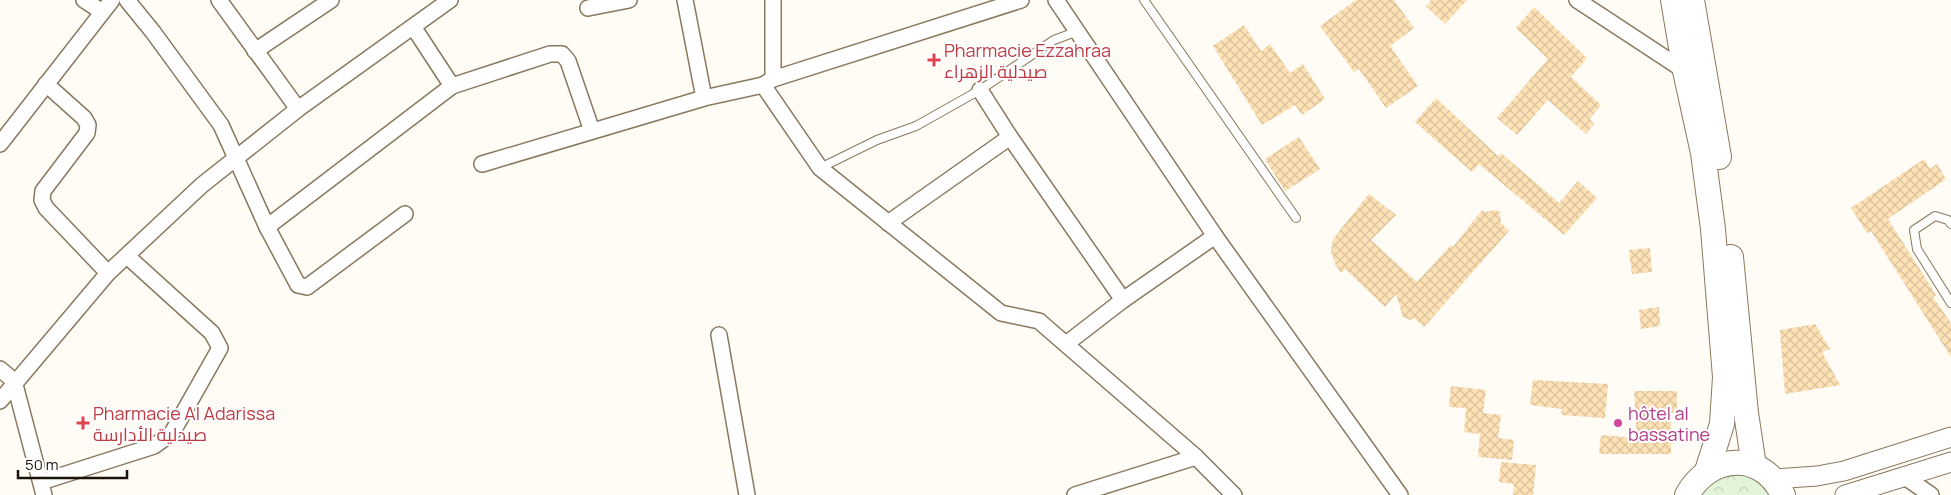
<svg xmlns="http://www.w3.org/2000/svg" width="1951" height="495" font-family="Manrope,Cairo,sans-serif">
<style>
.park{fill:url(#park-crowns)}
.building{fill:url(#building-cross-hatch)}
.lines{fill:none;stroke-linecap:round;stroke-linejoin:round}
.service-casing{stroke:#8a785e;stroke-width:10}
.minor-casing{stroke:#8a785e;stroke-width:18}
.tertiary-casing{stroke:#8a785e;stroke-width:21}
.primary-casing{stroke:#8a785e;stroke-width:26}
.service{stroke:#fff;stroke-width:8}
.minor{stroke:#fff;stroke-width:15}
.tertiary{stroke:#fff;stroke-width:19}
.primary{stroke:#fff;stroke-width:24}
.health-dot{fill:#e0444e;stroke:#fff;stroke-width:2}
.hotel-dot{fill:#d1479c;stroke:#fff;stroke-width:2}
.labels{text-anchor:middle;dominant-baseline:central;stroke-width:4;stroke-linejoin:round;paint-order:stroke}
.health-label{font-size:18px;fill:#be3a42;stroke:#fff;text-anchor:start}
.hotel-label{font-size:18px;fill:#b23c85;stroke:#fff;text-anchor:start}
</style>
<defs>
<pattern id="park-crowns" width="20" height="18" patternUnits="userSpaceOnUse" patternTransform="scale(1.25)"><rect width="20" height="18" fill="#e2f5db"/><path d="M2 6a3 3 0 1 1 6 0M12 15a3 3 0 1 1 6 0" fill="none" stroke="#c1d1ba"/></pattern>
<pattern id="building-cross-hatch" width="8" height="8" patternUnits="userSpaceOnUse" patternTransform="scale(1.25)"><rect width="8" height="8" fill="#fee2b6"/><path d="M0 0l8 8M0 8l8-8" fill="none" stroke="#d9c19b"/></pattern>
</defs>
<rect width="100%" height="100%" fill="#fffbf5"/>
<path class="park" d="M1731,473C1748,476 1760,480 1771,495H1699L1706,485Z"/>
<g class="building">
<polygon points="1356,0 1394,0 1414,28 1390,46 1418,86 1386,108 1359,69 1354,72 1320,26"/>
<polygon points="1431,0 1467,0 1445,24 1426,6"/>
<polygon points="1534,7 1587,58 1571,77 1601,105 1590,119 1594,124 1586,134 1548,100 1517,135 1497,118 1548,59 1516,28"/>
<polygon points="1244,25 1261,51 1270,44 1290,73 1303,64 1325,99 1302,115 1295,105 1262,125 1213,46"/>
<polygon points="1436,98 1498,156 1501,153 1559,203 1578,181 1597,198 1564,235 1479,164 1472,172 1415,122"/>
<polygon points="1299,137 1320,169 1285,191 1265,159"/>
<polygon points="1924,159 1930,169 1937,164 1946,179 1888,219 1936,295 1933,297 1951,323 1951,357 1871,231 1867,233 1851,208"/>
<polygon points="1369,194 1396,215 1371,240 1417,282 1451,245 1453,247 1482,210 1486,212 1496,210 1500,212 1501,223 1509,231 1424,327 1414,318 1410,320 1403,317 1396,294 1385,307 1345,269 1341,273 1335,264 1331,251 1333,239"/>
<polygon points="1650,248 1652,272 1632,274 1629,250"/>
<polygon points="1659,307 1660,326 1641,329 1639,310"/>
<polygon points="1815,324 1830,349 1822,352 1840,385 1785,394 1780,330"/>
<polygon points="1533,380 1608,384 1605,418 1561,415 1562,409 1530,405"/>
<polygon points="1451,386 1486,390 1483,413 1501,415 1498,438 1514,440 1512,460 1478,457 1480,434 1464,432 1466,408 1449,407"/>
<polygon points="1634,391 1677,391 1677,413 1671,413 1671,454 1599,454 1601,435 1637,438"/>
<polygon points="1501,462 1536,465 1533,495 1513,495 1514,484 1499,482"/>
</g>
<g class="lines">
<g class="service-casing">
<g id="service">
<polyline points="1144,0 1296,218"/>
<polyline points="820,168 877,140 916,126 980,90 1054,40 1078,31"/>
<polyline points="1951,224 1948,220 1935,216 1914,230 1917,249 1951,303"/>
</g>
</g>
<g class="minor-casing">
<g id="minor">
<polyline points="84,0 101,11"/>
<polyline points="127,0 153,32 221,125 267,227 298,285 307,287 405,214"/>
<polyline points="219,0 298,109"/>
<polyline points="685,0 704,98"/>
<polyline points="773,0 773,79"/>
<polyline points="1056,0 1215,236 1400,495"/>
<polyline points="1577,0 1685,71"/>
<polyline points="588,8 629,0"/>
<polyline points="414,28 452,86"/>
<polyline points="255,51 331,0"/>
<polyline points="46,84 84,118 88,125 87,133 43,191 42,200 46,208 108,273"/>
<polyline points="763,85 820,168 1001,313 1039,321 1196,457 1234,495"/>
<polyline points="1010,137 1123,300"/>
<polyline points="0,144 112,0"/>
<polyline points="482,164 704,98 763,85 773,79 1021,0"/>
<polyline points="888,223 1010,137 980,90"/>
<polyline points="267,227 452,86 550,54 562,54 568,61 592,131"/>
<polyline points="719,335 747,495"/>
<polyline points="1066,344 1123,300 1215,236"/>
<polyline points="0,369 14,381 44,495"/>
<polyline points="0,401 108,273 202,185 298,109 450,0"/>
<polyline points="1905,477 1931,495"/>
<polyline points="41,482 154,446 172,433 220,348 212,333 127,256"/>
<polyline points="1075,495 1196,457"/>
</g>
</g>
<g class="tertiary-casing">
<g id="tertiary">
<polyline points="1773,479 1817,476 1844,471 1951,437"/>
<polyline points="1845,495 1951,462"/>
</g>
</g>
<g class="primary-casing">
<g id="primary">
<polyline points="1673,0 1685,71 1703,153 1713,229 1725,377 1722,424 1707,471"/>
<polyline points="1692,0 1719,157"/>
<polyline points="1731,257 1746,413 1754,466"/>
<path d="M1687,495C1710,454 1762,450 1783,495"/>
</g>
</g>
<use href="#service" class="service"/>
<use href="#minor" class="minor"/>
<use href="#tertiary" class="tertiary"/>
<use href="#primary" class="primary"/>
</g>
<g class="health-dot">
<path d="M931.5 52.5h5v5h5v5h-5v5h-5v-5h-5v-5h5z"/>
<path d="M80.5 415.5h5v5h5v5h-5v5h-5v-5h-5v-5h5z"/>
</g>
<circle class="hotel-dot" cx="1618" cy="423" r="5"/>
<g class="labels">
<g class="health-label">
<text x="944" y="50">Pharmacie Ezzahraa<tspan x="944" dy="21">صيدلية الزهراء</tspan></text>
<text x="93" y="413">Pharmacie Al Adarissa<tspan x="93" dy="21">صيدلية الأدارسة</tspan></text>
</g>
<g class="hotel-label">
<text x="1628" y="413">hôtel al<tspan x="1628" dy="21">bassatine</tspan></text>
</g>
</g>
<path d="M18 470v8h109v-8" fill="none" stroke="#191308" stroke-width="2.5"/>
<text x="25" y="470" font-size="15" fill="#191308" stroke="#ffffff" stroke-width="4" paint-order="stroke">50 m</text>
</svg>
